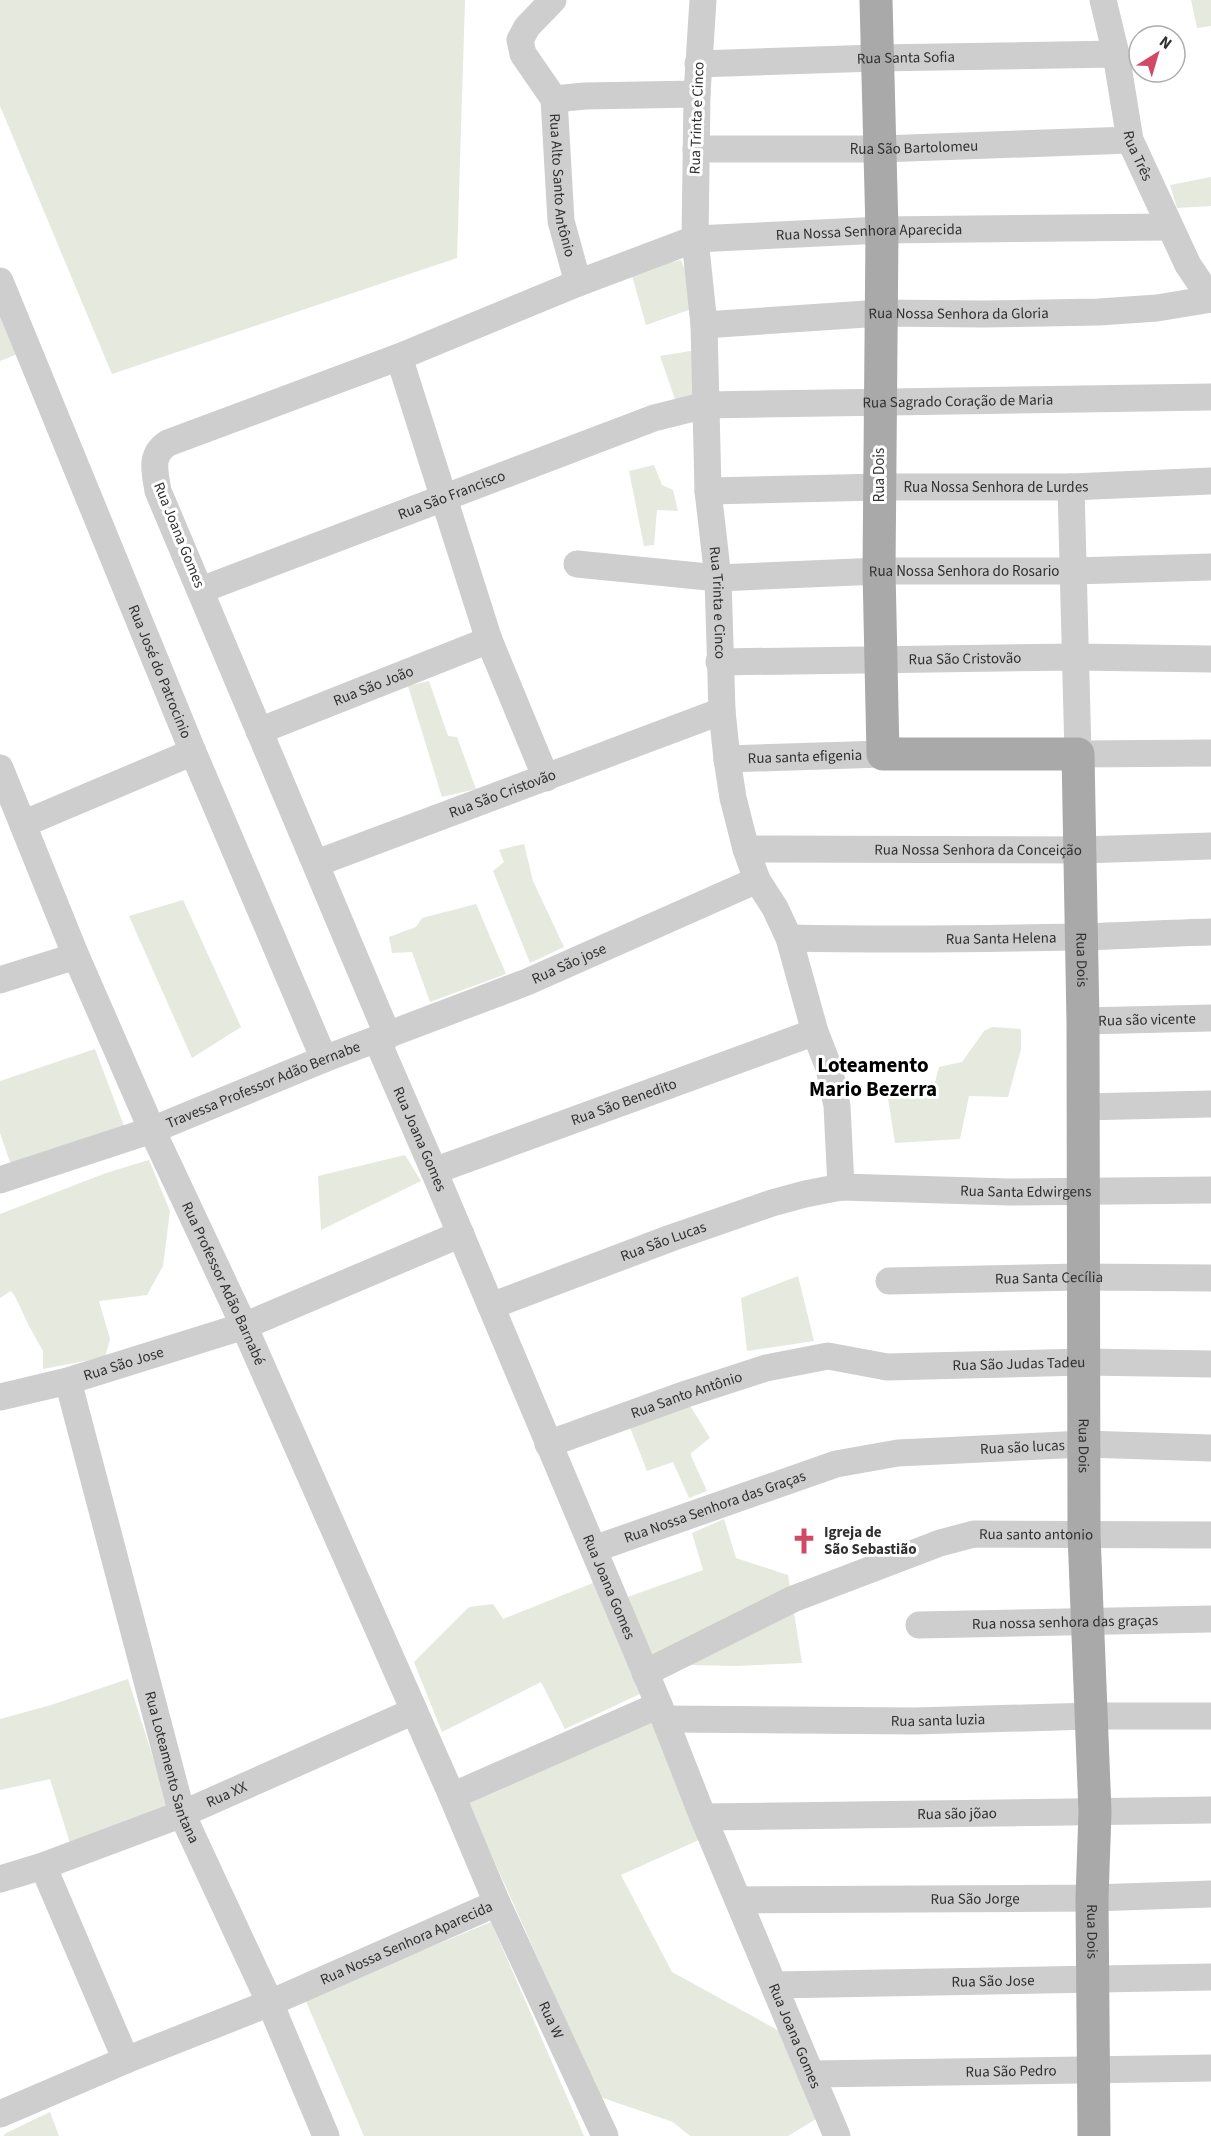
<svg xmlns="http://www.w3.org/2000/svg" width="1211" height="2136" font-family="'Source Sans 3',sans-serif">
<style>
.green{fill:#e5e9de}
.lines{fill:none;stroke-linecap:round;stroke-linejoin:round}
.minor{stroke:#cecece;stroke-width:27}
.major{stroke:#a9a9a9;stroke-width:33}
.labels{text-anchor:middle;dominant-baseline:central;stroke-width:6;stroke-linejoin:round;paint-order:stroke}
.street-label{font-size:15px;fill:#313131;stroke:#fff}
.poi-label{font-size:15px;font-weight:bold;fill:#313131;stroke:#fff;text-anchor:start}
.district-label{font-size:21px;font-weight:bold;fill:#000;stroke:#fff}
</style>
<rect width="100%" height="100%" fill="#fff"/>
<g class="green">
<polygon points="0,0 465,0 457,258 112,374 0,106"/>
<polygon points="1191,0 1211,0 1211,26 1197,28"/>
<polygon points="1211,177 1211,206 1177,208 1170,185"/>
<polygon points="681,260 700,306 646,325 631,272"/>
<polygon points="0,303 20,353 0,361"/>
<polygon points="696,350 702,396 676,402 660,356"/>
<polygon points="654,465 662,485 673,490 678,511 657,510 654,545 644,546 629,471"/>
<polygon points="429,681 448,736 457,737 476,789 442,797 408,686"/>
<polygon points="524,844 533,881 564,947 530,963 493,871 504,862 499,850"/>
<polygon points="183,900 241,1027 192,1058 129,916"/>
<polygon points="476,904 506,974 430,1002 412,952 392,953 389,937 416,927 422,918"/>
<polygon points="992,1027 1021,1029 1021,1049 1008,1097 969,1096 960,1139 895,1143 887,1092 933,1090 939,1067 962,1062 984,1031"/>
<polygon points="95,1049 124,1126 11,1165 0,1133 0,1081"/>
<polygon points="405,1155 421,1181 321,1230 318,1176"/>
<polygon points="149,1160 170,1211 163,1266 147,1295 99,1301 110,1339 105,1357 43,1369 43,1351 28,1324 15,1296 11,1291 0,1298 0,1214 106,1173"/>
<polygon points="798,1276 814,1341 747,1351 741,1298"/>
<polygon points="689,1404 710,1438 691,1453 691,1456 707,1491 689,1498 673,1462 647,1471 629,1425"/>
<polygon points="724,1519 736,1558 788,1575 802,1663 736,1666 647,1664 625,1598 703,1570 692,1533"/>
<polygon points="593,1583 640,1694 565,1729 541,1682 442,1732 414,1662 469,1607 493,1604 503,1619"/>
<polygon points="128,1679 169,1808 70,1843 50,1779 0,1790 0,1719 51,1705"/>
<polygon points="654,1716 701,1839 621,1875 672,1972 783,2033 821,2116 788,2136 690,2136 673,2122 600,2097 466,1798"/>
<polygon points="491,1922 584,2136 364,2136 305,1999"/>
<polygon points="50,2112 59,2136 3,2136 6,2133"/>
</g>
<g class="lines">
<g class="minor">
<path id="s1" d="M553,0L527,27L520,40L523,54L554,99L561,221L578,283"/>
<path id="s2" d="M703,0L697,94L695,239L704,325L708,491L718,578L722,711L727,759L733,798L746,849L757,880L775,908L789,938L815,1032L829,1068L837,1106L841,1187"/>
<path id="s3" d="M1103,0L1116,54L1130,140L1188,265L1211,299"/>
<path id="s4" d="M698,64L876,58L1116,54"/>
<polyline points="554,99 585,96 697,94"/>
<path id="s5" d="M696,149H881L1130,140"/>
<path id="s6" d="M0,281L193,752L324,1059"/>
<path id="s7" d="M704,325L881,313L983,314L1099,312L1157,308L1211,299"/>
<polyline points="399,357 489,640 546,778"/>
<polyline points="1071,487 1078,754 1211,753"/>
<path id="s8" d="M708,491L880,487H1071L1211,481"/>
<path id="s9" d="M577,564L718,578L879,571H1074L1211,567"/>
<path id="s10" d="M201,590L654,418L706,405L1211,397"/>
<path id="s11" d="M719,662L1076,657L1211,659"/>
<path id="s12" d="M259,731L489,640"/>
<path id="s13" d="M727,759L883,754"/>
<path id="s14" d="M0,768L76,956L152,1130L244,1326L452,1796L497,1903L605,2136"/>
<polyline points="23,824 193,752"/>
<path id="s15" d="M746,849L1080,850L1211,846"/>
<path id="s16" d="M317,863L722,711"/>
<path id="s17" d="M789,938C885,940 982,939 1078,937C1122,936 1167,933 1211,932"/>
<polyline points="0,980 76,956"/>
<path id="s18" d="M1083,1021L1211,1018"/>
<path id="s19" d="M388,1036L158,491C155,472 149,455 168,443L399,357L578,283L695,239L882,230L1168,227"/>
<path id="s20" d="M377,1040L434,1171L659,1705L703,1817L837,2136"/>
<polyline points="1082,1107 1211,1104"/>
<path id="s21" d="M434,1171L815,1032"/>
<path id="s22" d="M0,1180L152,1130L324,1059L527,982L757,880"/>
<path id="s23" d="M889,1281L1081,1277L1211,1278"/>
<path id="s24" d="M491,1306L671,1238L772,1203L805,1194L841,1187L1009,1192L1211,1190"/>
<path id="s25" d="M68,1381L182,1814L270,2003L326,2136"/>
<path id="s26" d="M0,1397L68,1381L244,1326L461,1234"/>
<path id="s27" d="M548,1444L686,1394L766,1368L828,1356L887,1367L1083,1362L1211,1364"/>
<path id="s28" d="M594,1549L836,1464L898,1453L1084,1444L1211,1448"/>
<path id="s29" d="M919,1625L1211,1619"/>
<path id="s30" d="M645,1673L793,1599L940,1543L974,1534L1211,1535"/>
<path id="s31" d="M665,1719L915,1721L1091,1716H1211"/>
<polyline points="452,1796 659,1705"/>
<path id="s32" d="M703,1817L1211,1810"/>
<polyline points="43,1866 126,2060"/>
<path id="s33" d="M0,1879L43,1866L182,1814L414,1711"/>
<path id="s34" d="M739,1900L1092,1898L1211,1894"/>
<path id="s35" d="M775,1985L1211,1977"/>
<path id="s36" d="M811,2074L1211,2068"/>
<path id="s37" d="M0,2114L126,2060L270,2003L497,1903"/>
</g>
<path class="major" id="s38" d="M876,0L882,230L879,571L883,754H1078L1083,1021L1084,1534L1095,1812L1092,1898L1094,2136"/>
</g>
<defs>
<g id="church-bare" transform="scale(2.07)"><path d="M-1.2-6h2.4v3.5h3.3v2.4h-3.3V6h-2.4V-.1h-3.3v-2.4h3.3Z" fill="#d14964" stroke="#fff" stroke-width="2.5" paint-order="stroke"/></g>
</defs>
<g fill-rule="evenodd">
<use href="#church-bare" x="804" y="1541"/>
</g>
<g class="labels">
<g class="street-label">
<text stroke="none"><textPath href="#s4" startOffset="208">Rua Santa Sofia</textPath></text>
<text transform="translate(697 118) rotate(-88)">Rua Trinta e Cinco</text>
<text stroke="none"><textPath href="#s5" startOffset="218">Rua São Bartolomeu</textPath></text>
<text stroke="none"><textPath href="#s3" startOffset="160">Rua Três</textPath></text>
<text stroke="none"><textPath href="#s1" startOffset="208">Rua Alto Santo Antônio</textPath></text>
<text stroke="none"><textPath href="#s19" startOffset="1384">Rua Nossa Senhora Aparecida</textPath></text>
<text stroke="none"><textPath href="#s7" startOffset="255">Rua Nossa Senhora da Gloria</textPath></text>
<text stroke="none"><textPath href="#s10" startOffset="790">Rua Sagrado Coração de Maria</textPath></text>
<text transform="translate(879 475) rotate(-90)">Rua Dois</text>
<text stroke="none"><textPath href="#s8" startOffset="288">Rua Nossa Senhora de Lurdes</textPath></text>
<text stroke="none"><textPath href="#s10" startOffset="268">Rua São Francisco</textPath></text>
<text transform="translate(179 535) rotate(68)">Rua Joana Gomes</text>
<text stroke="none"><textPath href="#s9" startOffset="388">Rua Nossa Senhora do Rosario</textPath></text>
<text stroke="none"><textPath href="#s2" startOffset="604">Rua Trinta e Cinco</textPath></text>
<text stroke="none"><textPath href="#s11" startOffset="246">Rua São Cristovão</textPath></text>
<text stroke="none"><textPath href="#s6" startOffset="422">Rua José do Patrocinio</textPath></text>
<text stroke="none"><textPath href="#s12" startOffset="123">Rua São João</textPath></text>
<text stroke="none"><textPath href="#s13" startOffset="78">Rua santa efigenia</textPath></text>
<text stroke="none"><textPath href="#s16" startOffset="198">Rua São Cristovão</textPath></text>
<text stroke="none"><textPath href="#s15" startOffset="232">Rua Nossa Senhora da Conceição</textPath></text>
<text stroke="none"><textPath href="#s17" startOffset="212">Rua Santa Helena</textPath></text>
<text stroke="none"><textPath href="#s38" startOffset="1155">Rua Dois</textPath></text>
<text stroke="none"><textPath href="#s22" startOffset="609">Rua São jose</textPath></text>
<text stroke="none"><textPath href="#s18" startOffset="64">Rua são vicente</textPath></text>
<text stroke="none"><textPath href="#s22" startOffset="280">Travessa Professor Adão Bernabe</textPath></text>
<text stroke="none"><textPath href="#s21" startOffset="202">Rua São Benedito</textPath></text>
<text stroke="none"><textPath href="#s20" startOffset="108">Rua Joana Gomes</textPath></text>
<text stroke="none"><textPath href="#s24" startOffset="555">Rua Santa Edwirgens</textPath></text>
<text stroke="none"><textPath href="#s24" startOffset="184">Rua São Lucas</textPath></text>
<text stroke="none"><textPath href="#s23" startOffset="160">Rua Santa Cecília</textPath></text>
<text stroke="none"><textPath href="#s14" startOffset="562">Rua Professor Adão Barnabé</textPath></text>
<text stroke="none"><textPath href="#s26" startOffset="128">Rua São Jose</textPath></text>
<text stroke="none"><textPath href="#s27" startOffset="486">Rua São Judas Tadeu</textPath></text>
<text stroke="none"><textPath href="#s27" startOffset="147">Rua Santo Antônio</textPath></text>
<text stroke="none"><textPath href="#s38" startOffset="1641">Rua Dois</textPath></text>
<text stroke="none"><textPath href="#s28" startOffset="444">Rua são lucas</textPath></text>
<text stroke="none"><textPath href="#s28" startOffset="128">Rua Nossa Senhora das Graças</textPath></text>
<text stroke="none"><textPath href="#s30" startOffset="420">Rua santo antonio</textPath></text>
<text stroke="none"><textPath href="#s20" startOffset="594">Rua Joana Gomes</textPath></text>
<text stroke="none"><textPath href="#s29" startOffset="146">Rua nossa senhora das graças</textPath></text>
<text stroke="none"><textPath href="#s31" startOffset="273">Rua santa luzia</textPath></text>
<text stroke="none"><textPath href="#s25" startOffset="400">Rua Loteamento Santana</textPath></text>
<text stroke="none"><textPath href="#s33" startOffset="242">Rua XX</textPath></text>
<text stroke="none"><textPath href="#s32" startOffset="254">Rua são jõao</textPath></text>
<text stroke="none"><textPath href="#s34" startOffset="236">Rua São Jorge</textPath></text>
<text stroke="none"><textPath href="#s38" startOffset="2127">Rua Dois</textPath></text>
<text stroke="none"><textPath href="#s37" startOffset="441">Rua Nossa Senhora Aparecida</textPath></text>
<text stroke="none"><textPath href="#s35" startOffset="218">Rua São Jose</textPath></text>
<text stroke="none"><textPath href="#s14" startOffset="1368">Rua W</textPath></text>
<text stroke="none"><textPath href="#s20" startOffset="1080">Rua Joana Gomes</textPath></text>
<text stroke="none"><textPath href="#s36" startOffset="200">Rua São Pedro</textPath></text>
</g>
<g class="poi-label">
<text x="824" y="1532">Igreja de<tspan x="824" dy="17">São Sebastião</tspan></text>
</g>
<g class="district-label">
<text x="873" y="1065">Loteamento<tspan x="873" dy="24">Mario Bezerra</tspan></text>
</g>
</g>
<g transform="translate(1157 54) rotate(37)"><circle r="28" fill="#ffffff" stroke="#adadad" stroke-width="1.5"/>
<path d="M0-4.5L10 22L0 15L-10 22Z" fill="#d14964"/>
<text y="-9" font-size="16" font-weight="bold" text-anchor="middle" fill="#313131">N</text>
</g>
</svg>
